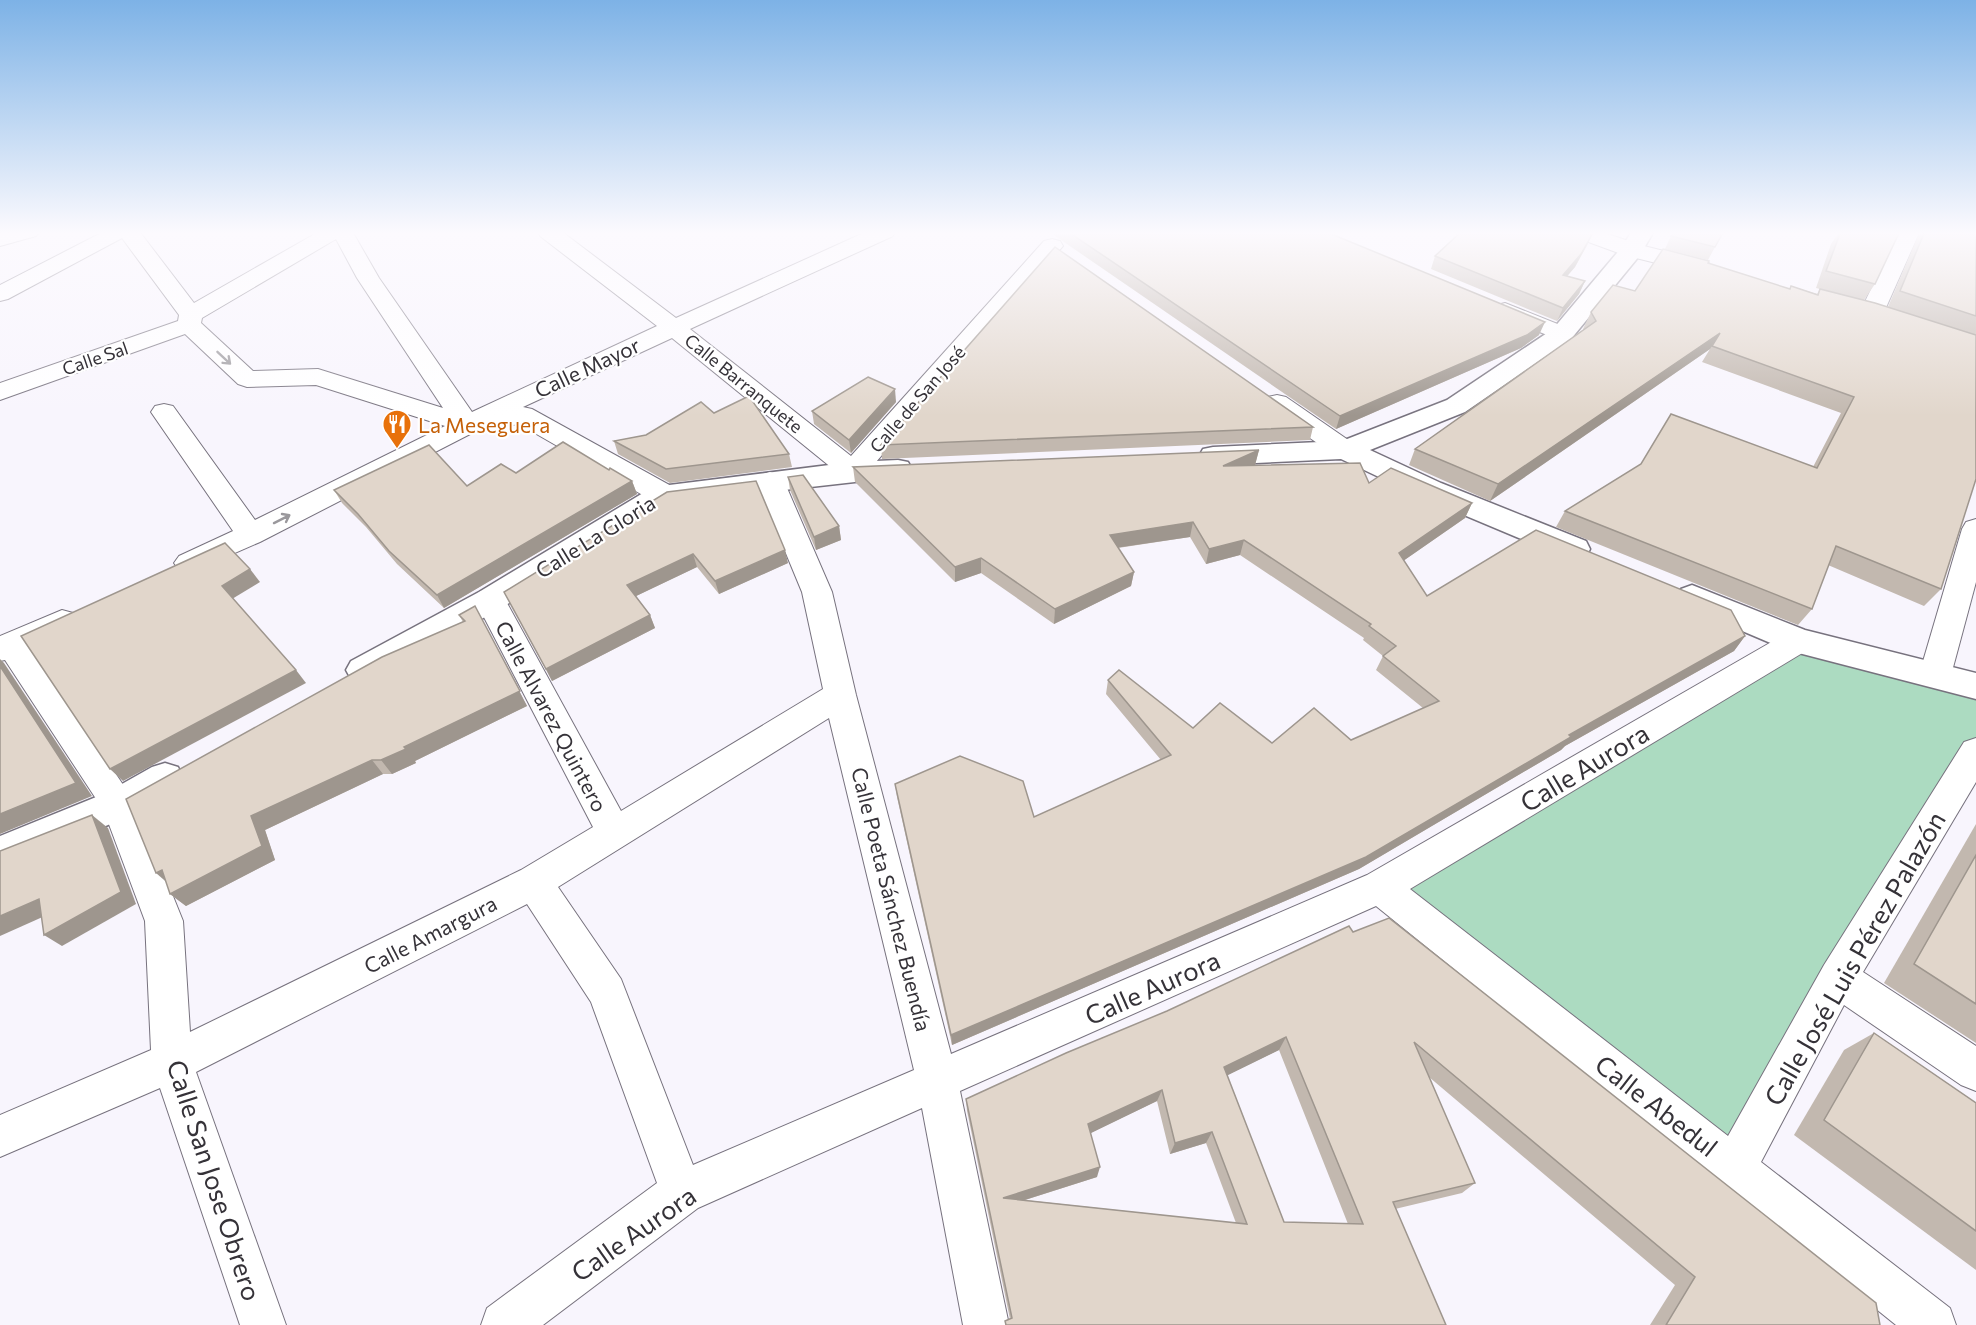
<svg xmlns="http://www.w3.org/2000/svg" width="1976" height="1325" font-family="Commissioner,sans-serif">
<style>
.green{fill:#acdbc1}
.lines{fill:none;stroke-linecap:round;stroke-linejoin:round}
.street-casing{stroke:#77727e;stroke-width:2}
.secondary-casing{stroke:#77727e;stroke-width:3}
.street{fill:#fff;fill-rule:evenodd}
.secondary{fill:#fff;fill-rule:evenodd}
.wall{fill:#c2b8af;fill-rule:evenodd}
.shaded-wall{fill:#9e968e}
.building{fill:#e1d6cb;stroke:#9e968e;stroke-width:1.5;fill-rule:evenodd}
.oneway{stroke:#9a989c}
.labels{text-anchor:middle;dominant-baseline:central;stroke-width:4.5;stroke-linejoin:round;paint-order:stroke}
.far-street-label{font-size:18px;fill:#353238;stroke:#fff}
.street-label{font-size:21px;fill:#353238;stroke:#fff}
.food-label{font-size:21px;fill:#c56008;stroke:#fff;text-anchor:start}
.near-street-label{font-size:26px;fill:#353238;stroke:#fff}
</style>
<rect width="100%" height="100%" fill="#f8f5fd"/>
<polygon class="green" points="1798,641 1976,686 1976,752 1735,1166 1380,887"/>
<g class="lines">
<g class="street-casing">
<g id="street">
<polygon points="8,231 39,231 36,236 0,246 0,233"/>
<path d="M105,231H139L194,303L320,231H352L379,278L472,412L657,326L540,236L538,231H561L676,318L868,231H895L893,236L690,329L851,456L1044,241L1052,239L1060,241L1063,246L863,477L853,480L843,477L672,338L523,407L532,409L673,487L677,494L673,501L663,503L653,501L519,424L476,431L260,542L189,573L179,570L174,563L179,556L233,531L151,412L155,406L164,404L173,406L255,520L445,426L316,385L247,387L238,384L185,334L0,400V383L178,321L179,315L122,238L8,299L0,301V285ZM336,239L357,278L443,408L318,369L253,371L201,323L202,318Z"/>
<polygon points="1569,231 1599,231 1640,245 1708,262 1711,267 1708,272 1700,274 1624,255 1572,236"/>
<polygon points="1899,231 1920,231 1884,312 1880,317 1872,319 1864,317 1860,312"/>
<polygon points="1505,303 1570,329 1574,334 1570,339 1562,341 1497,315 1493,310 1497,305"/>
<polygon points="1277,395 1286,397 1354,444 1358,450 1354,456 1345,459 1336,456 1268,409 1264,403 1268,397"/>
<path d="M770,472L780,475L784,481L832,592L856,695L951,1054L1367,875L1787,633L1798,629L1809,633L1813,641L1809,649L1410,889L1728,1136L1824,965L1964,742L1976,738V782L1863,972L1976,1046V1091L1961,1085L1844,1005L1761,1162L1950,1308L1956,1325H1896L1376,906L960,1091L1009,1325H963L922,1108L698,1208L543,1325H481L487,1308L657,1183L591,1002L527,904L196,1072L286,1325H240L160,1088L0,1157V1115L151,1050L145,921L104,811L5,660L0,661V636L62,610L73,613L77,621L73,629L31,648L136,804L183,921L190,1032L521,870L593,827L475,600L479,592L490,589L501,592L621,811L823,689L802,592L756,481L760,475ZM829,718L914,1070L693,1165L621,979L558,887Z"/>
<polygon points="1976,519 1976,582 1951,675 1946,684 1935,687 1924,684 1919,675 1962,529 1966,522"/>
</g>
</g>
<g class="secondary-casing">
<g id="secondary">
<polygon points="1632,231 1654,231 1640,255 1571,339 1465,412 1370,450 1441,483 1586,541 1590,549 1586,557 1575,560 1564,557 1421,497 1341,459 1213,465 1203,463 1199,456 1203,449 1213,447 1342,441 1447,400 1553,329 1622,247"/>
<polygon points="898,460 908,462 912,469 908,476 670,503 501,608 375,679 363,683 351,679 346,670 351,661 479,592 653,487 853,462"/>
<polygon points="1692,585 1805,630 1976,673 1976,699 1787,650 1681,605 1676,597 1681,589"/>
<polygon points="165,763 178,767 183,778 178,789 132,815 0,870 0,836 106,793 152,767"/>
</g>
</g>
<use href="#street" class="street"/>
<use href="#secondary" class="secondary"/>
</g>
<g class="wall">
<polygon points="1048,231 1324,231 1539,335 1521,348 1336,429"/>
<polygon points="1840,231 1900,231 1875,284 1864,300 1888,307 1920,231 1976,231 1976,479 1941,589 1924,606 1828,565 1812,609 1798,625 1556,527 1565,511 1813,467 1841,413 1702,362 1710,349 1490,501 1409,465 1415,449 1583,330 1583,329 1591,312 1635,291 1708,263 1790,289 1791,286 1817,294 1820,289 1816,288 1831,244"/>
<polygon points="1671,236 1715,247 1708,260 1665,249"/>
<polygon points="1588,244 1575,267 1567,276 1585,281 1579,294 1557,321 1431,269 1435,256"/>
<polygon points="896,402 851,453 814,424 812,411"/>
<polygon points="714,413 789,454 792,467 670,483 618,454 614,441 646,435"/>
<polygon points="1313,427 1310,440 882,459 881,445"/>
<polygon points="1259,450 1255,465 1369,483 1472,503 1465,518 1403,561 1427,596 1745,636 1734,651 1565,746 1561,750 1359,869 952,1045 897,797 895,784 1034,817 1161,760 1106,694 1108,680 1193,728 1272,743 1351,740 1423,708 1376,670 1383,656 1363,640 1364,638 1240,555 1206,564 1190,537 1118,548 1134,572 1131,586 1054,624 981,573 955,582 855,482 853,467"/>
<polygon points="609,470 632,481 637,494 444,608 397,564 366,527 342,503 334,490 467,486 516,473"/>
<polygon points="788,477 839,526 841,540 816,550 790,490"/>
<polygon points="667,492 788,563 719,594 697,567 636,596 650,615 655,628 552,681 504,592"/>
<polygon points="475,606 527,706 415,761 416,763 392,774 383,774 265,830 275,860 186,906 170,894 463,622 459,615"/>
<polygon points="1976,824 1976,1043 1884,983"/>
<path d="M1353,932L1880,1325H1650L1675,1285L1429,1077L1475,1183L1462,1193L1395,1209L1446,1325H1005V1321L1010,1319L967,1111L966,1099L1167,1011ZM1279,1050L1348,1224L1284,1222L1227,1075ZM1157,1101L1170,1154L1206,1143L1236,1223L1025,1200L1097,1177L1090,1133Z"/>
<polygon points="1874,1033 1976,1103 1976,1270 1794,1135 1844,1050"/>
</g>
<g class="shaded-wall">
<polygon points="1594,231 1575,267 1557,288 1563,275"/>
<polygon points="1585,281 1579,294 1557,321 1563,308"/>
<polygon points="1545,322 1539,335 1521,348 1336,429 1340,416"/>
<polygon points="1720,333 1710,349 1490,501 1498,484"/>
<polygon points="895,389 896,402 851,453 849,440"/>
<polygon points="1259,450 1255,465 1223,466"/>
<polygon points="632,481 637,494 444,608 437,595"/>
<polygon points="1472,503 1465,518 1393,568 1399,553"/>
<polygon points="1193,522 1190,537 1108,549 1110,535"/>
<polygon points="839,526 841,540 816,550 814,537"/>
<polygon points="1244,540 1240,555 1206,564 1209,549"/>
<polygon points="785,550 788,563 719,594 715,581"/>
<polygon points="693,554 697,567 632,598 627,585"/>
<polygon points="981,558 981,573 955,582 955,567"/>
<polygon points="250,569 260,582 232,599 222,586"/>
<polygon points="1134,572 1131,586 1054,624 1055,609"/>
<polygon points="475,606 527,706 415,761 416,763 392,774 381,760 404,747"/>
<polygon points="650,615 655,628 552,681 546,669"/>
<polygon points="1745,636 1734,651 1565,746 1561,750 1359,869 952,1045 951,1035 1569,735"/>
<polygon points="0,659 4,663 92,796 0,834"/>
<polygon points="296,670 306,683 123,781 110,769"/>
<polygon points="372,760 383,774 265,830 275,860 186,906 170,894 251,816"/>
<polygon points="92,815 108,828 136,904 62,946 44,935"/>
<polygon points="162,870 171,886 156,873"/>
<polygon points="39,899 56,911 0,936 0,916"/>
<polygon points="1286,1037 1279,1050 1218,1080 1224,1067"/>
<polygon points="1162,1090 1157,1101 1085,1136 1088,1124"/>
<polygon points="1212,1132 1206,1143 1170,1154 1175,1143"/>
<polygon points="1100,1167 1097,1177 1003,1207 1003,1198"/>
</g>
<g class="building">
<polygon points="1067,231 1324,231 1545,322 1527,335 1340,416"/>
<polygon points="1462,231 1594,231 1581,254 1563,275 1585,281 1563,308 1435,256"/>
<polygon points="1675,231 1724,231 1715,247 1671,236"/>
<polygon points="1841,231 1900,231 1875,284 1826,271"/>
<polygon points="1925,231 1976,231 1976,316 1900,291"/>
<polygon points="1055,247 1313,427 881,445"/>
<polygon points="1663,249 1709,261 1708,263 1790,289 1791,286 1818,295 1820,289 1875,303 1976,335 1976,479 1941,589 1836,546 1812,609 1565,511 1641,464 1671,414 1817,468 1854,397 1712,346 1720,333 1498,484 1415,449 1596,321 1591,312 1613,285 1635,291"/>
<polygon points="868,377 895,389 849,440 812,411"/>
<polygon points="749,396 789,454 666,469 614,441 646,435 701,402 714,413"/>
<polygon points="563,442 609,470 610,468 632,481 437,595 389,551 358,514 334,490 429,445 467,486 501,464 516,473"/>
<polygon points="1259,450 1223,466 1360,463 1369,483 1391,468 1472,503 1399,553 1427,596 1536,530 1731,610 1745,636 1569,735 1571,737 1366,857 951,1035 895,784 960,756 1023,781 1034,817 1171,755 1108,680 1119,670 1193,728 1220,703 1272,743 1314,708 1351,740 1439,701 1383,656 1396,646 1369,626 1371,624 1244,540 1209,549 1193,522 1110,535 1134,572 1055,609 981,558 955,567 853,467"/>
<polygon points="803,475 839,526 814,537 788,477"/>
<polygon points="756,481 785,550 715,581 693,554 627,585 650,615 546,669 504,592 667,492"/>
<polygon points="225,543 250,569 222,586 296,670 110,769 21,636"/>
<polygon points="475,606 520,691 404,747 406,749 381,760 372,760 251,816 262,846 170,894 162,870 156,873 126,799 382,657 465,621 459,615"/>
<polygon points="0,666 76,783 0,814"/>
<polygon points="92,815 121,892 44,935 39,899 0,916 0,851"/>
<polygon points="1976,855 1976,1004 1914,964"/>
<path d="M1389,918L1876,1303L1880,1325H1666L1695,1277L1414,1042L1475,1183L1393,1202L1446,1325H1006L1005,1321L1012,1318L966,1099L1066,1053L1167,1011L1349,926L1353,932ZM1286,1037L1363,1224L1284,1222L1224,1067ZM1162,1090L1175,1143L1212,1132L1247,1224L1003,1198L1100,1167L1088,1124Z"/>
<polygon points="1874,1033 1976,1103 1976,1231 1824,1120"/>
</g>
<defs><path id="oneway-shaft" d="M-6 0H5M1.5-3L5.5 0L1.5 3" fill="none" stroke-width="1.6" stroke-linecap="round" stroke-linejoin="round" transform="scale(1.5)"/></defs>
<g class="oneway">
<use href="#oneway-shaft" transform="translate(224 358) rotate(43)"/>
<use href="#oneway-shaft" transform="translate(282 519) rotate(-27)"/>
</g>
<linearGradient id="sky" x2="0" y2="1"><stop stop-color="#7db2e6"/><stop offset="0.56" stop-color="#fcfafe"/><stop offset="1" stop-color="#fcfafe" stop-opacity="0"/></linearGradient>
<rect width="1976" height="416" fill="url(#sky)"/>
<defs>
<g id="restaurant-pin" transform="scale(1.5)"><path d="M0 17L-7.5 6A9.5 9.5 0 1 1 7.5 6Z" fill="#e8710a" stroke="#fff"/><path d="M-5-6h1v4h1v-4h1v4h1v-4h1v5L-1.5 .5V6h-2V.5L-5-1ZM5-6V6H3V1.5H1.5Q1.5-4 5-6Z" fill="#fff"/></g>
</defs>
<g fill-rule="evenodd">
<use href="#restaurant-pin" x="397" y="424"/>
</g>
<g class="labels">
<g class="far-street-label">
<text transform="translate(95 358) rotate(-19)">Calle Sal</text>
<text transform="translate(744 383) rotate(39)">Calle Barranquete</text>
<text transform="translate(917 399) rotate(-49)">Calle de San José</text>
</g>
<g class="street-label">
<text transform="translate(587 367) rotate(-25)">Calle Mayor</text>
<text transform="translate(595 536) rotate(-32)">Calle La Gloria</text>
<text transform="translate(552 716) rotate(62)">Calle Alvarez Quintero</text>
<text transform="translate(892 899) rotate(76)">Calle Poeta Sánchez Buendía</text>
<text transform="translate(430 934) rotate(-27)">Calle Amargura</text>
</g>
<g class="food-label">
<text x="418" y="424">La Meseguera</text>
</g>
<g class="near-street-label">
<text transform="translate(1584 767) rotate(-31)">Calle Aurora</text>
<text transform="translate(1854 958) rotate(-60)">Calle José Luis Pérez Palazón</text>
<text transform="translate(1152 987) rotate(-24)">Calle Aurora</text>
<text transform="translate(1657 1105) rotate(38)">Calle Abedul</text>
<text transform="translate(215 1180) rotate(72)">Calle San Jose Obrero</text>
<text transform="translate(633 1233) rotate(-35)">Calle Aurora</text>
</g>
</g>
</svg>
